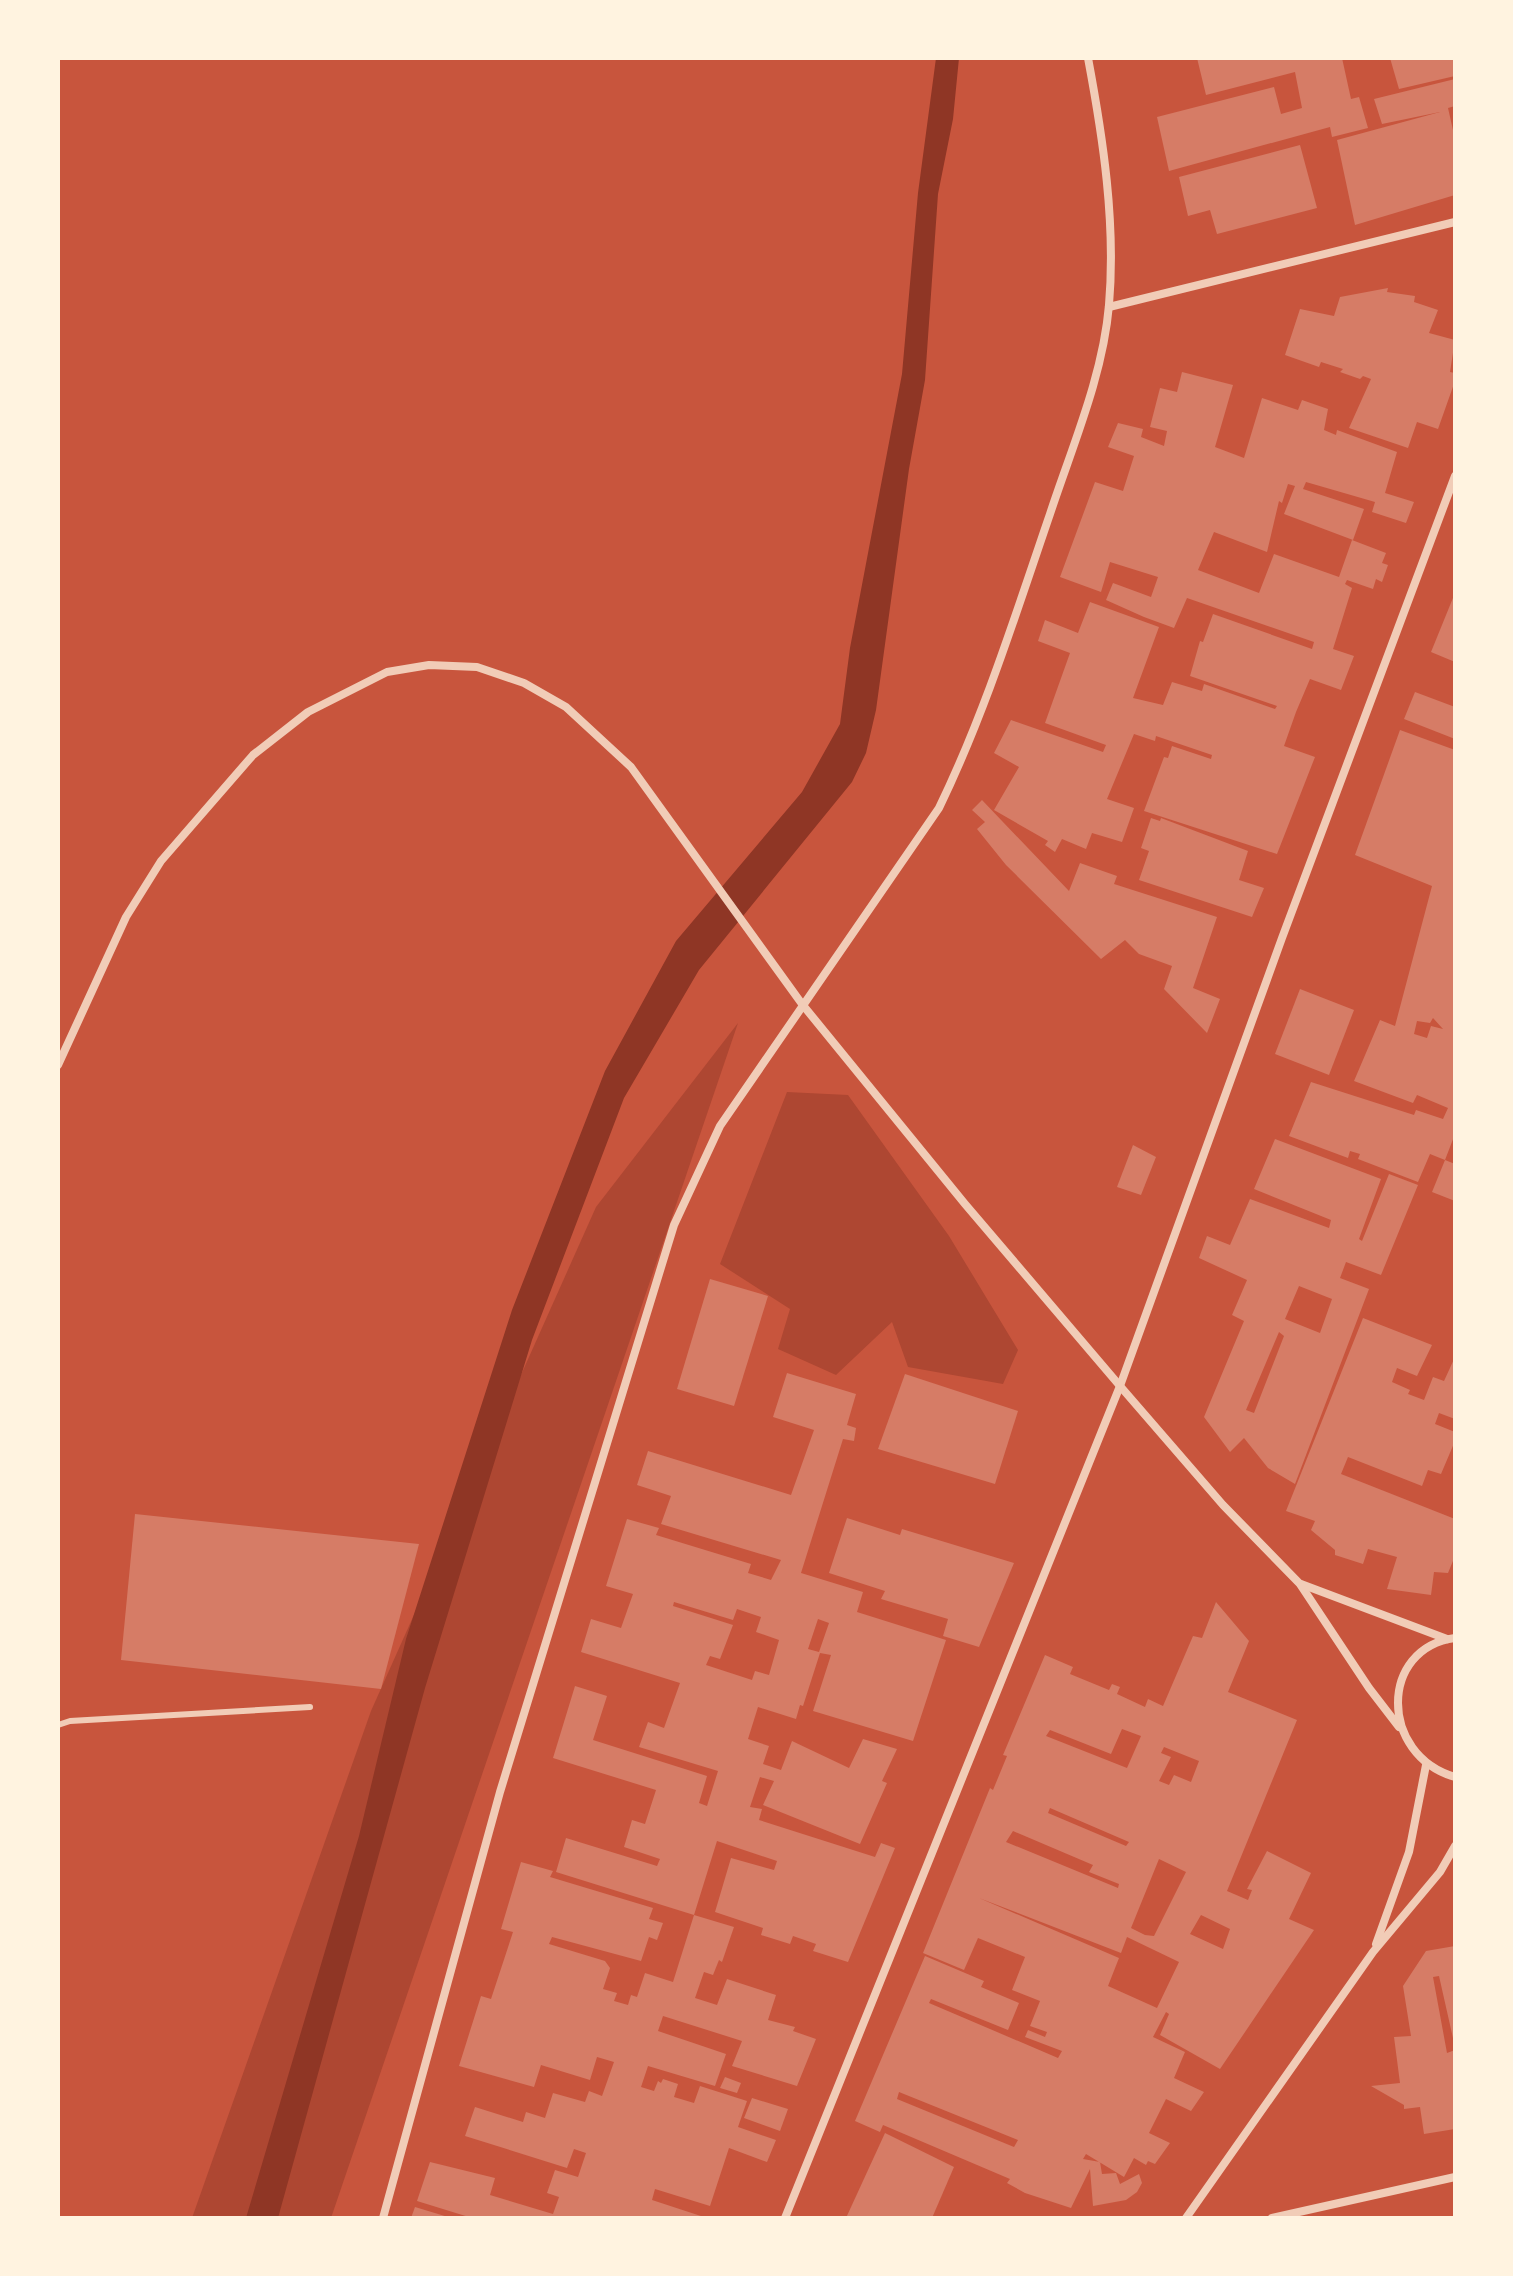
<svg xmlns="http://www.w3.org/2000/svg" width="1513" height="2276" font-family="'Public Sans',sans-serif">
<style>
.green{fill:#ae4732}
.water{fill:#8f3625}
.building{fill:#d67c66;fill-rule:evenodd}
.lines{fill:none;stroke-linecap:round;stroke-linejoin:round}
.service{stroke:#f1ccb7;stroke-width:6}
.minor{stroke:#f1ccb7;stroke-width:8}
</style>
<rect width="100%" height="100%" fill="#c8553d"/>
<g class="green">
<polygon points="738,1023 331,2218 192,2218 371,1711 596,1207"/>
<polygon points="787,1092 848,1095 949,1236 1018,1350 1003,1384 908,1367 892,1322 836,1375 778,1349 790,1309 720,1264"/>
</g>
<polygon class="water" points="936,58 959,58 953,119 938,194 925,380 909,469 876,710 866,753 852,782 699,970 624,1098 532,1340 425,1688 278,2218 246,2218 359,1836 406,1639 512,1310 605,1071 676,941 802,792 840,724 850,648 902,374 918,193"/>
<g class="building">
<polygon points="1197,58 1342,58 1351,99 1359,97 1368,128 1332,137 1330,127 1169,171 1157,117 1274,87 1281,114 1302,108 1295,72 1206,95"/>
<polygon points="1390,58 1455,58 1455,76 1399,89"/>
<polygon points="1455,79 1455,106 1448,108 1455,139 1455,195 1355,225 1337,140 1440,112 1382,124 1374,99"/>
<polygon points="1300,145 1317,208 1217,234 1210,210 1188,216 1179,177"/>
<polygon points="1388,288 1387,292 1415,296 1414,302 1438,310 1429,333 1455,340 1450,372 1455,373 1455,381 1438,429 1417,422 1408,448 1349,428 1371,379 1363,376 1360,379 1340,372 1343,369 1321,362 1319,367 1285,355 1300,309 1334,316 1340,297"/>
<polygon points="1182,372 1233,385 1215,447 1244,458 1262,398 1298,410 1302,400 1328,409 1324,430 1336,435 1337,430 1397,452 1385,493 1414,502 1406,523 1372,512 1375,502 1306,482 1303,489 1364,509 1353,540 1284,514 1295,486 1288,484 1282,503 1279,501 1267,552 1214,532 1198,570 1259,593 1274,554 1339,577 1352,540 1386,553 1382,563 1388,565 1382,582 1376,579 1373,589 1347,580 1345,584 1352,588 1333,649 1354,656 1341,690 1310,679 1296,712 1284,746 1315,757 1277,854 1144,811 1164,757 1168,758 1172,746 1211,759 1212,755 1156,736 1155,741 1134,734 1107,799 1134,808 1122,842 1092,833 1086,849 1062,839 1055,852 1045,845 1048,841 994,810 1019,767 994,753 1011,720 1103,752 1106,745 1045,723 1070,653 1038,641 1045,620 1078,633 1090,602 1159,627 1133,698 1163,705 1172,682 1202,691 1204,684 1275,709 1277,706 1190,676 1200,641 1203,642 1213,614 1312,649 1314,642 1187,598 1174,628 1144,617 1106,600 1113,583 1151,597 1158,577 1110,562 1101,592 1060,577 1095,482 1123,491 1134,456 1108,447 1118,423 1143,429 1141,437 1164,446 1167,431 1150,427 1160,388 1177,392"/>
<polygon points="1455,593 1455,662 1431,652"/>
<polygon points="1415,692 1455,707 1455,739 1404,719"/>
<path d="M1400,730L1455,750V1134L1445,1160L1430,1154L1418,1182L1358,1159L1360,1154L1350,1151L1348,1158L1289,1136L1311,1082L1414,1115L1416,1110L1443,1119L1448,1108L1417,1095L1413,1103L1354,1081L1380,1020L1395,1026L1432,886L1355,855ZM1433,1018L1443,1029L1431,1026L1427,1038L1414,1034L1417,1021L1430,1023Z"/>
<polygon points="982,800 1069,891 1080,863 1117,876 1114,884 1217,917 1193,988 1220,999 1207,1033 1164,989 1172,966 1139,954 1125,940 1101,959 1006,865 977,829 985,822 972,810"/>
<polygon points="1151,818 1160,821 1161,818 1248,851 1239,880 1264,888 1252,917 1139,880 1149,851 1141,848"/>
<polygon points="1300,989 1354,1010 1329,1075 1275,1054"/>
<path d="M1275,1139L1381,1179L1359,1239L1362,1241L1389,1174L1418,1185L1381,1275L1346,1262L1340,1278L1369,1289L1295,1484L1268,1468L1244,1438L1230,1452L1204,1417L1244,1321L1232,1315L1247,1280L1199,1258L1207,1236L1230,1245L1250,1199L1329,1228L1331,1220L1254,1189ZM1299,1286L1332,1299L1320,1333L1285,1319ZM1279,1332L1284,1336L1254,1413L1246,1410Z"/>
<polygon points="1133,1145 1156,1157 1141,1195 1117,1187"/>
<polygon points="1445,1160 1455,1164 1455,1201 1432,1192"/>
<polygon points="710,1279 768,1296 734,1406 677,1389"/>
<polygon points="1363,1318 1432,1345 1417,1376 1397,1368 1392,1382 1410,1390 1408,1394 1424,1400 1433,1377 1444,1381 1455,1357 1455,1419 1439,1413 1435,1424 1455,1432 1455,1441 1441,1474 1428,1470 1422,1486 1348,1457 1341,1474 1455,1519 1455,1556 1448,1573 1434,1572 1431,1595 1387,1589 1397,1557 1368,1549 1363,1564 1335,1555 1335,1550 1311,1530 1315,1521 1286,1511"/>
<path d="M787,1373L856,1394L847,1425L856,1428L854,1441L843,1439L801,1573L863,1592L857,1612L946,1640L913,1741L813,1711L831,1655L820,1653L803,1706L800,1705L796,1719L758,1707L748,1739L769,1746L763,1764L781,1770L792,1741L849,1768L863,1739L897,1749L882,1781L887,1783L860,1844L763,1805L774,1781L760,1777L750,1807L762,1809L759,1820L875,1857L881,1843L895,1848L848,1962L813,1951L816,1944L793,1936L790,1944L761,1935L763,1928L715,1912L731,1858L774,1870L777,1861L717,1841L694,1915L556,1872L566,1838L657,1866L660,1859L624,1847L632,1820L645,1824L656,1790L553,1758L575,1686L607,1696L593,1740L707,1776L699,1803L707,1806L718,1771L639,1747L648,1722L664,1728L680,1683L581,1652L591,1619L621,1628L633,1594L606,1586L627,1519L659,1528L656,1535L751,1564L748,1573L771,1580L781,1560L661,1524L671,1496L637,1485L648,1451L791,1495L814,1430L773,1417ZM674,1602L733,1620L737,1609L761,1617L756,1632L779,1640L769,1675L755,1671L752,1680L706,1665L710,1656L720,1659L733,1625L673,1606ZM818,1619L829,1623L819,1652L808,1649Z"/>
<polygon points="905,1374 1018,1411 995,1484 878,1449"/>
<polygon points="135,1514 419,1544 381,1689 121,1660"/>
<polygon points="847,1518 900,1535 902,1529 1014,1563 979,1647 943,1636 948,1619 881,1599 885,1591 829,1573"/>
<path d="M1216,1602L1249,1641L1228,1692L1297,1720L1227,1891L1248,1900L1252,1890L1247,1889L1267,1851L1311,1873L1289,1919L1314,1930L1220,2069L1160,2035L1169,2014L1166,2012L1153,2037L1185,2052L1174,2078L1204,2092L1191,2111L1166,2099L1149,2133L1170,2143L1155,2164L1148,2161L1146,2165L1134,2158L1124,2177L1086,2154L1083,2159L1100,2162L1102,2174L1116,2173L1120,2184L1139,2174L1142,2183L1137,2192L1126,2200L1093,2206L1090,2169L1071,2208L1025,2193L1007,2183L1010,2179L883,2125L880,2132L855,2121L925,1956L984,1981L981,1987L1019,2003L1008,2030L931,1999L929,2003L1058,2058L1062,2051L1025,2037L1028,2030L1045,2037L1047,2032L1030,2026L1040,2001L1012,1990L1025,1957L978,1938L964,1970L923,1953L990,1788L993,1790L1007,1756L1003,1755L1045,1655L1073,1667L1070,1674L1109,1690L1112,1684L1120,1687L1117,1694L1145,1707L1148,1699L1163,1706L1193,1636L1202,1638ZM1122,1729L1141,1736L1127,1768L1046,1736L1050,1730L1111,1754ZM1164,1747L1199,1761L1191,1782L1174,1775L1169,1785L1159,1781L1171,1757L1161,1753ZM1050,1808L1129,1842L1126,1846L1048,1813ZM1013,1831L1093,1865L1089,1872L1119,1884L1118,1888L1006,1842ZM1159,1859L1186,1872L1154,1936L1145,1935L1131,1928ZM979,1898L1121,1953L1127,1937L1179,1962L1157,2008L1108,1986L1119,1958ZM1201,1915L1230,1929L1223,1949L1190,1934ZM899,2092L1018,2140L1014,2147L897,2099Z"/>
<polygon points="521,1862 553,1871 550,1877 653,1908 649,1919 663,1923 657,1940 649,1937 641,1961 552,1937 549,1944 605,1961 610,1968 603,1989 617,1993 614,2001 628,2005 631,1995 637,1997 645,1973 673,1982 694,1915 734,1927 722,1962 719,1960 713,1975 704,1972 695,1998 717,2005 727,1979 776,1995 768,2020 795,2027 793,2031 816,2039 797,2086 732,2066 742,2041 663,2016 658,2031 726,2054 715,2086 648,2066 641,2087 654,2091 658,2081 661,2083 663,2079 678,2084 674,2097 694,2103 700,2086 747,2101 738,2127 776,2140 767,2162 729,2148 710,2206 655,2189 652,2200 707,2218 472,2218 417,2201 430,2162 495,2178 490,2195 553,2214 559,2197 547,2193 555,2170 578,2177 586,2153 574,2149 567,2168 465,2136 475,2107 523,2122 526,2112 545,2118 553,2093 585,2102 589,2091 602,2096 614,2062 597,2057 590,2080 541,2065 534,2087 459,2066 481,1996 491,1999 513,1932 501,1929"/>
<polygon points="1455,1946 1455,2047 1439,1976 1433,1977 1447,2053 1455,2050 1455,2129 1424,2134 1420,2107 1404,2109 1404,2105 1371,2086 1400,2083 1394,2037 1411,2036 1403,1986 1426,1951"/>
<polygon points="725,2077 741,2083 737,2093 720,2088"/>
<polygon points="752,2098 788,2109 780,2131 744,2118"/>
<polygon points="885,2133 954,2167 932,2218 846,2218"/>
<polygon points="415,2207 448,2217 448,2218 411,2218"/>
</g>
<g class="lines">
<polyline class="service" points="58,1725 70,1721 310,1707"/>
<g class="minor">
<polyline points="1109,307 1455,222"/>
<polyline points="58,1065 126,917 161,861 253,755 308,712 387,672 429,665 477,667 524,683 566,707 631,767 802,1004 965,1204 1120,1386 1223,1505 1300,1584 1369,1688 1399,1727"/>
<polyline points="1301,1584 1447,1639"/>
<path d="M1455,1638C1379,1648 1379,1755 1455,1777"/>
<polyline points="1376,1944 1409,1852 1426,1765"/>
<path d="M383,2218L500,1792L674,1225L720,1126L939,808C985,713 1016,613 1050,514C1072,447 1103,376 1109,305C1116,223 1103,138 1088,58"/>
<polyline points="785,2218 1120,1386 1282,938 1455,476"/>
<polyline points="1186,2218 1373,1952 1440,1872 1455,1846"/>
<polyline points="1272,2218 1455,2177"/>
</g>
</g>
<rect width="1513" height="2276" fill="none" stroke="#fff3e0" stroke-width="120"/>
</svg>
